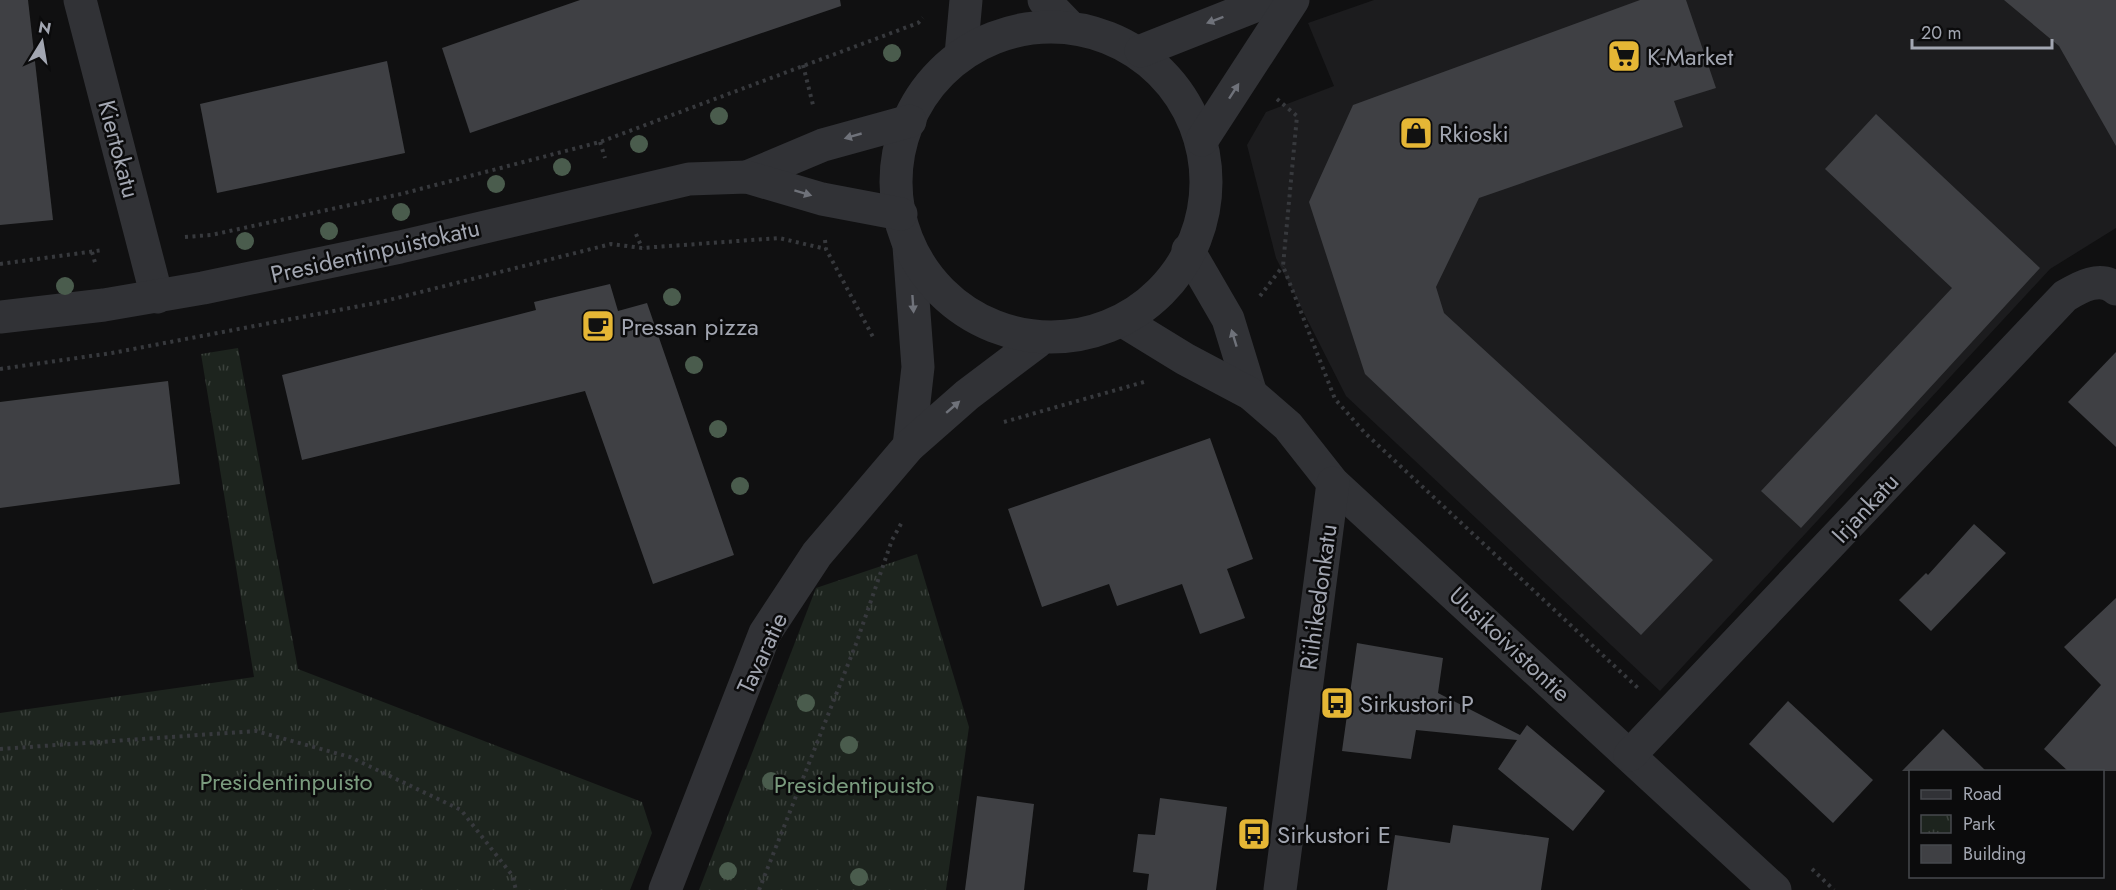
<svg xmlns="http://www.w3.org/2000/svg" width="2116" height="890" font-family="Jost,sans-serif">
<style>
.built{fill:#1c1c1e}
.park{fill:url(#park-tufts)}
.building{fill:#3f4044}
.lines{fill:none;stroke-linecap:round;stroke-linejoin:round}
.path{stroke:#37393d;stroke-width:4;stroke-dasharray:3 4.5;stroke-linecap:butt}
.minor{stroke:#313236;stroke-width:33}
.tertiary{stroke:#313236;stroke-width:33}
.tree{fill:#4a5c4d}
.oneway{fill:#6f727a}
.labels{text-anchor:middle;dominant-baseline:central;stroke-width:5;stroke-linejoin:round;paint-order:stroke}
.poi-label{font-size:24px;fill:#a2a6b1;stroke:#0b0b0c;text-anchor:start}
.street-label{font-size:24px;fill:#a2a6b1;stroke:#0b0b0c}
.park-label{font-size:24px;fill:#7a9b7e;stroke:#0b0b0c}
</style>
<defs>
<pattern id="park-tufts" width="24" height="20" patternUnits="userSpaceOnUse" patternTransform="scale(1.5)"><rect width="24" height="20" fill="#1d241e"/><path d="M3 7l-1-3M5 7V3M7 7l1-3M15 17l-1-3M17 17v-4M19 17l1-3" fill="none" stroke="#3b413c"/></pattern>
</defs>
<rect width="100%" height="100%" fill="#101011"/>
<polygon class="built" points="1374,0 2116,0 2116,228 2050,269 1660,691 1346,396 1276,258 1247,145 1266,112 1334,86 1308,23"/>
<g class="park">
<polygon points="238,348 298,669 642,802 652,833 630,890 0,890 0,713 254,677 201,354"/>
<polygon points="917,554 969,727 946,890 699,890 816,588"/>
</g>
<g class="building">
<polygon points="0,0 28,0 53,220 0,225"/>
<polygon points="580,0 840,0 841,6 470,133 442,48"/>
<polygon points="1640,0 1686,0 1716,88 1674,101 1683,127 1479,198 1436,287 1444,313 1713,560 1641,635 1365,374 1309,202 1353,105"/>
<polygon points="2004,0 2116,0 2116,146 2059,46"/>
<polygon points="387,61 405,153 217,193 200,104"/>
<polygon points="1876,114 2040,268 1801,528 1761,491 1952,288 1825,169"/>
<polygon points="610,284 618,311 647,303 734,555 653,584 585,391 302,460 282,375 536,310 534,302"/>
<polygon points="2116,352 2116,447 2068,402"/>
<polygon points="168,381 180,484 0,508 0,402"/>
<polygon points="1210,438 1253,559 1227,569 1245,618 1200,634 1182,584 1117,606 1109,584 1042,607 1008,509"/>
<polygon points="1974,524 2006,553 1931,631 1899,600 1926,573 1928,575"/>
<polygon points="2116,598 2116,771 2068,771 2044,749 2101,685 2064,647"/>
<polygon points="1357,643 1443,658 1438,693 1520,735 1527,725 1605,791 1573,831 1498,769 1517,740 1416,730 1411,759 1342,751"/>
<polygon points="1788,701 1873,780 1833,823 1749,744"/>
<polygon points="1943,729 1986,771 1902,771"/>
<polygon points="977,796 1034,804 1024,890 965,890"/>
<polygon points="1160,798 1227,807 1216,890 1147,890 1149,874 1133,872 1138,834 1155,835"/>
<polygon points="1453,825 1549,838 1541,890 1387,890 1395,835 1450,843"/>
</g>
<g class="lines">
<g class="path">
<polyline points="803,65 813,105"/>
<polyline points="1277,99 1297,116 1283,266 1335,399 1365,433 1639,689"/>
<polyline points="600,142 605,158"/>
<polyline points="636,234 642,248"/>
<polyline points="185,237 211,235 401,194 600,142 918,23 923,18"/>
<polyline points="825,240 826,249 873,337"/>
<polyline points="92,252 96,266"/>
<polyline points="0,264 103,250"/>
<polyline points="1260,296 1283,266"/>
<polyline points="0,369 112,353 381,302 611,244 642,248 779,238 826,249"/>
<polyline points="1004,422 1144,382"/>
<polyline points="0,749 256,731 350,757 461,810 512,875 516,890"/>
<polyline points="1812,869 1834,890"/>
<polyline points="759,890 856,644 892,540 902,522"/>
</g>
<g class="minor">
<polyline points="80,0 157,297"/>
<polyline points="1044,0 1069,26"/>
<polyline points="961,55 966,0"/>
<polyline points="909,246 918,367 909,446"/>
<polyline points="1188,250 1228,319 1251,394"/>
<polyline points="1123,321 1185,359 1251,394 1288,426 1333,483 1775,890"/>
<path d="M1630,755L2065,296C2080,287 2101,275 2116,289"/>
<polyline points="665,890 765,633 817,554 909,446 967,395 1037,342"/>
<polyline points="1280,890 1333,483"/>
</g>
<g class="tertiary">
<circle cx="1051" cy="182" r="155"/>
<polyline points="1141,51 1270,0"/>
<polyline points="1202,140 1293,0"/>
<polyline points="747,177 823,145 910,121"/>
<polyline points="0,317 104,305 203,288 400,247 689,179 747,177 822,199 901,214"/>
</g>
</g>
<g class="tree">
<circle cx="892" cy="53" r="9"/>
<circle cx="719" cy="116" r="9"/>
<circle cx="639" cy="144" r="9"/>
<circle cx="562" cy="167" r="9"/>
<circle cx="496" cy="184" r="9"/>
<circle cx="401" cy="212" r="9"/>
<circle cx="329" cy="231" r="9"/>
<circle cx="245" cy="241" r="9"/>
<circle cx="65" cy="286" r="9"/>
<circle cx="672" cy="297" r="9"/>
<circle cx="694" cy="365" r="9"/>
<circle cx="718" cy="429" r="9"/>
<circle cx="740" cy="486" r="9"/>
<circle cx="806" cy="703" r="9"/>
<circle cx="849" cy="745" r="9"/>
<circle cx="771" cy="781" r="9"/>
<circle cx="728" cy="871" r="9"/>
<circle cx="859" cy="877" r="9"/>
</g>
<defs><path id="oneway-solid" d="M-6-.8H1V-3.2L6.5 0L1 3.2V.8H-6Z" transform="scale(1.5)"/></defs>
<g class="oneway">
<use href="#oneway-solid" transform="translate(1215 20) rotate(159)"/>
<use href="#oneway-solid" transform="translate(1234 91) rotate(-57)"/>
<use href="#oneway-solid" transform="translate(853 136) rotate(164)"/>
<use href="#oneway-solid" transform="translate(803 193) rotate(17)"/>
<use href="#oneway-solid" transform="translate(913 304) rotate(86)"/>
<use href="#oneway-solid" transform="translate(1234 338) rotate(-107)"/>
<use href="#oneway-solid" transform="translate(953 407) rotate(-41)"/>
</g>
<defs>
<g id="supermarket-square" transform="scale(1.725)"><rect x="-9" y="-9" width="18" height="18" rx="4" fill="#e5b635" stroke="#0b0b0c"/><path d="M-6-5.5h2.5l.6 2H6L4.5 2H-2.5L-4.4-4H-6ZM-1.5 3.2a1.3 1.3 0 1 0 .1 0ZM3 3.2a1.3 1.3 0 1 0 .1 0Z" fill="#111"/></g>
<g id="shop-square" transform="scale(1.725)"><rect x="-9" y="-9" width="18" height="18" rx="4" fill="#e5b635" stroke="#0b0b0c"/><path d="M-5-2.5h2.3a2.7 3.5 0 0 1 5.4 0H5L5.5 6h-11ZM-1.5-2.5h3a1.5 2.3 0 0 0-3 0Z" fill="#111"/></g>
<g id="cafe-square" transform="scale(1.725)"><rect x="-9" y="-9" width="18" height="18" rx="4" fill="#e5b635" stroke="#0b0b0c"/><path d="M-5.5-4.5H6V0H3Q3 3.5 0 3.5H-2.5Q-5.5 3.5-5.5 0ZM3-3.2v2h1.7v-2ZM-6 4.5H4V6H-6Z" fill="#111"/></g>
<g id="bus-square" transform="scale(1.725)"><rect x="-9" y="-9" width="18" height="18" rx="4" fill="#e5b635" stroke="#0b0b0c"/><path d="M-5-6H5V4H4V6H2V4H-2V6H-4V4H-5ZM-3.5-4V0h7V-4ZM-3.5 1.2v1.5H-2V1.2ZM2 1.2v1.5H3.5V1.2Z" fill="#111"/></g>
</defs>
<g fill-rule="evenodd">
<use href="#supermarket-square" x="1624" y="56"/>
<use href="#shop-square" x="1416" y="133"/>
<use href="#cafe-square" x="598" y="326"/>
<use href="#bus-square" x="1337" y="703"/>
<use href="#bus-square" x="1254" y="834"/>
</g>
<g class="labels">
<g class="poi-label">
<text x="1647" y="56">K-Market</text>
<text x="1439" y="133">Rkioski</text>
<text x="621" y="326">Pressan pizza</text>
<text x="1360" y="703">Sirkustori P</text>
<text x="1277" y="834">Sirkustori E</text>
</g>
<g class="street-label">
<text transform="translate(119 149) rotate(75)">Kiertokatu</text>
<text transform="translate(375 251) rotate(-13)">Presidentinpuistokatu</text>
<text transform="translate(1865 508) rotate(-47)">Irjankatu</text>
<text transform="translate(1318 597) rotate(-82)">Riihikedonkatu</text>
<text transform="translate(1510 644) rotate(43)">Uusikoivistontie</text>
<text transform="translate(762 653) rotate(-65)">Tavaratie</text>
</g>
<g class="park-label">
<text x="286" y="781">Presidentinpuisto</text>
<text x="854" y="784">Presidentipuisto</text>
</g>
</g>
<rect x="1909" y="770" width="195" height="108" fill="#0b0b0c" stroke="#47494e" stroke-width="1.5"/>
<rect x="1921" y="790" width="30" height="9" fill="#313236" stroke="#47494e" stroke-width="1.5"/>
<text x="1963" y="800" font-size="18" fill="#a2a6b1">Road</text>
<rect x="1921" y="815" width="30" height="18" fill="url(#park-tufts)" stroke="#47494e" stroke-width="1.5"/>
<text x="1963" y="830" font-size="18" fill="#a2a6b1">Park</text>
<rect x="1921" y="845" width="30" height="18" fill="#3f4044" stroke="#47494e" stroke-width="1.5"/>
<text x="1963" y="860" font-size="18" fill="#a2a6b1">Building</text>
<g transform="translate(42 42) rotate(11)" stroke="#0b0b0c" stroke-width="4.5" paint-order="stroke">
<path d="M0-4.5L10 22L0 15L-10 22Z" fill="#a2a6b1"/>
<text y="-9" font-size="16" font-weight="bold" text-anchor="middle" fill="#a2a6b1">N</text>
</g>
<path d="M1912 39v9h140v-9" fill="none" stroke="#a2a6b1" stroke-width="3"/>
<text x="1921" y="39" font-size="18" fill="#a2a6b1" stroke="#0b0b0c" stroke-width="4.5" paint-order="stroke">20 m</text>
</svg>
